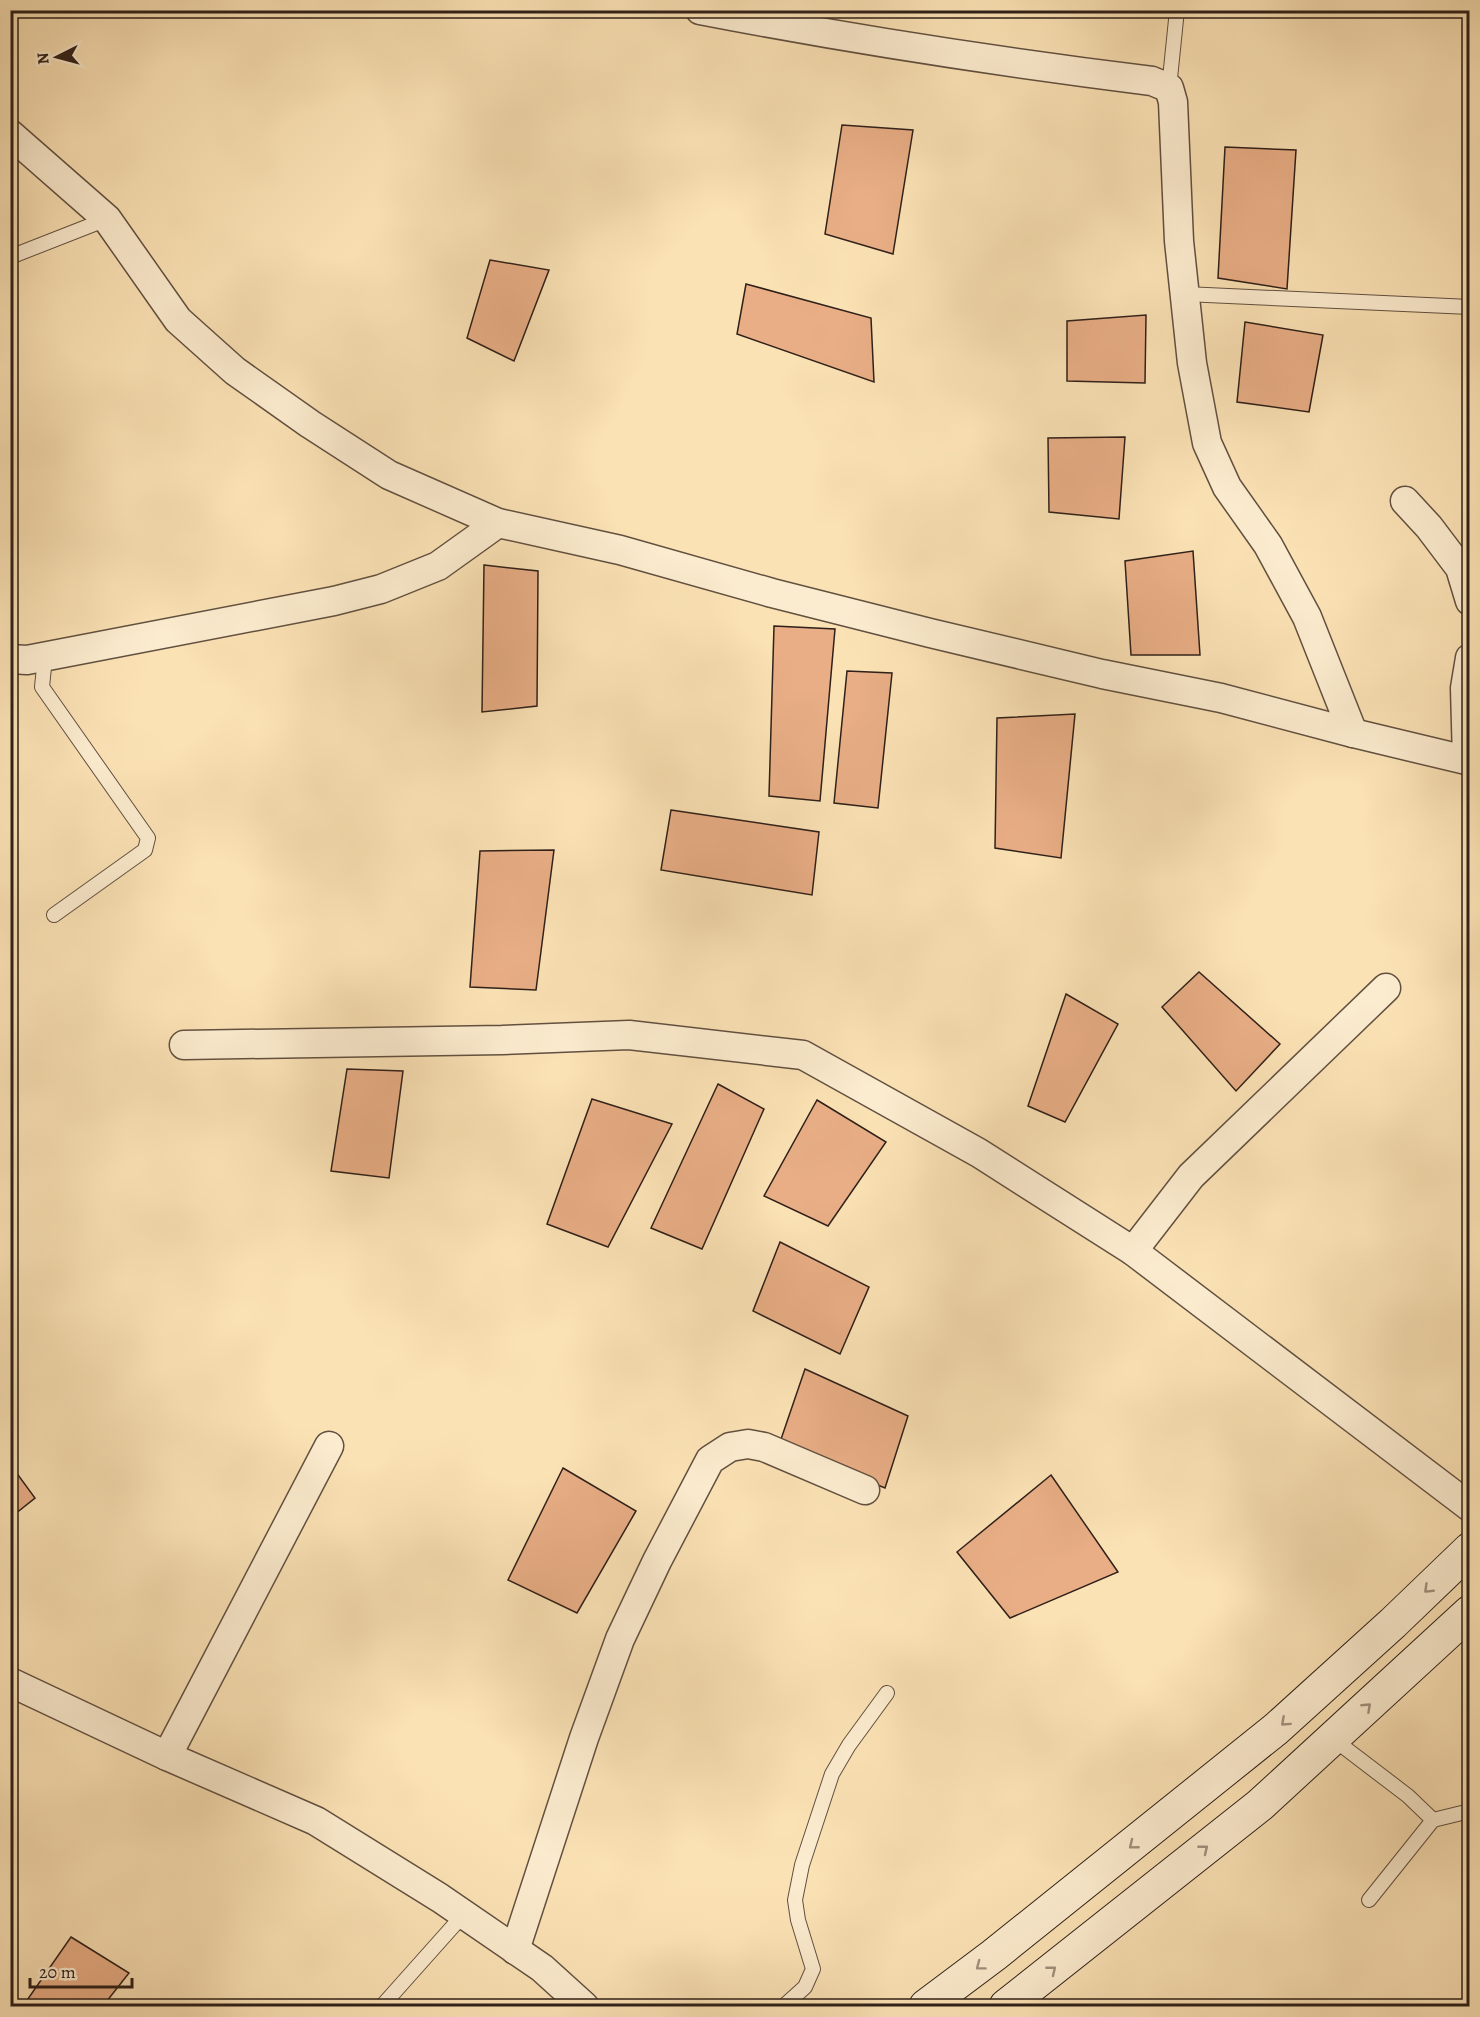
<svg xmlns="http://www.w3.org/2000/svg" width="1480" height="2017" font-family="Alegreya,serif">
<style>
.building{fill:#e9ae86;stroke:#2f2019;stroke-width:1.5}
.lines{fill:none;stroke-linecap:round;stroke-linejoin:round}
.lane-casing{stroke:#625040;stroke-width:16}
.street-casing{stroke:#625040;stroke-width:31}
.secondary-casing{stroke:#2f2019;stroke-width:35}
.lane{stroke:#fceccf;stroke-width:14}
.street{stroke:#fceccf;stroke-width:28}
.secondary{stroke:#fceccf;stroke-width:33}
.oneway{stroke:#a0907d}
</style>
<rect width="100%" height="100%" fill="#fbe2b5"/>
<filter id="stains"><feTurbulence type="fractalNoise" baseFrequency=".00333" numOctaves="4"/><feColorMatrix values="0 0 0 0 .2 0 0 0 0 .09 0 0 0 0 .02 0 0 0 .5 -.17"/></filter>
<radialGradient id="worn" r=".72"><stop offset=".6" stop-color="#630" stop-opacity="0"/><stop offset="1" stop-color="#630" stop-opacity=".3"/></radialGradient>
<g class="building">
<polygon points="1470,73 1470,197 1467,196"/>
<polygon points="842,125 913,130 893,254 825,234"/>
<polygon points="1225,147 1296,150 1287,289 1218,278"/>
<polygon points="490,260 549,270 514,361 467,338"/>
<polygon points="746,284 871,318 874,382 737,334"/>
<polygon points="1146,315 1145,383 1067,381 1067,321"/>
<polygon points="1245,322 1323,335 1309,412 1237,402"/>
<polygon points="1125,437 1119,519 1049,512 1048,438"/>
<polygon points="1193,551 1200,655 1131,655 1125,561"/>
<polygon points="484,565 538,571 537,706 482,712"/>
<polygon points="774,626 835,629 820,801 769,796"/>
<polygon points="847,671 892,673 878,808 834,803"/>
<polygon points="1075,714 1061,858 995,848 997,718"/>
<polygon points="671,810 819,832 812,895 661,870"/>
<polygon points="554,850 536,990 470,987 480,851"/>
<polygon points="1199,972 1280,1044 1236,1091 1162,1007"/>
<polygon points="1066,994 1118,1024 1065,1122 1028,1106"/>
<polygon points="347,1069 403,1071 389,1178 331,1171"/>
<polygon points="718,1084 764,1109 702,1249 651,1228"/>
<polygon points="592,1099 672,1124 608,1247 547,1224"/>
<polygon points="817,1100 886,1142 828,1226 764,1196"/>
<polygon points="780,1242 869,1287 840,1354 753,1311"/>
<polygon points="805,1369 908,1416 885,1488 779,1445"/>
<polygon points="10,1464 35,1498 10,1518"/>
<polygon points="563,1468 636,1511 577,1613 508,1580"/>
<polygon points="1051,1475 1118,1572 1010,1618 957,1552"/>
<polygon points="71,1937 129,1973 103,2006 23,2006"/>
</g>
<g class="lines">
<g class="lane-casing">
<g id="lane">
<polyline points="1169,88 1177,10"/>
<polyline points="10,257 107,219"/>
<polyline points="1185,294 1470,307"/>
<polyline points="45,657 42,687 148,838 145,850 54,915"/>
<polyline points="1332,1738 1408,1796 1433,1820"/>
<polyline points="1369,1900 1433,1820 1470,1811"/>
<polyline points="382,2006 464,1914"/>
<polyline points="784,2006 805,1987 813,1969 798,1920 795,1900 802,1865 832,1774 849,1745 887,1693"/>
</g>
</g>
<g class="street-casing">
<g id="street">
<path d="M700,10C850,39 1000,62 1152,81L1169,88L1173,102L1179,241L1192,363L1207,443L1227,487L1268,545L1307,617L1353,733"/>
<polyline points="10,134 107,219 178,320 235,371 310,424 389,475 498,523 620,550 772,593 930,633 1102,674 1221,698 1353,733 1470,761"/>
<polyline points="1405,501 1429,527 1460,568 1470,601"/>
<polyline points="10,659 27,660 334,601 381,589 438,566 498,523"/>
<polyline points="1467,760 1465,688 1470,658"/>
<polyline points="184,1045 502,1040 629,1035 803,1055 979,1153 1133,1251 1470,1507"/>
<polyline points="1133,1251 1191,1176 1386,988"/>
<polyline points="10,1682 167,1756 316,1821 440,1898 542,1968 584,2006"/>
<polyline points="167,1756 329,1446"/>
<polyline points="515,1950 584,1738 620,1639 657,1561 710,1460 730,1447 748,1444 764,1447 865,1490"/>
</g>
</g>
<g class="secondary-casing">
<g id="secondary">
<polyline points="926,2006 994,1955 1276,1729 1393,1623 1470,1549"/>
<polyline points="1006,2006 1260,1805 1470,1612"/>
</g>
</g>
<use href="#lane" class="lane"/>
<use href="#street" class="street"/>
<use href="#secondary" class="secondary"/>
</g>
<defs><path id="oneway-chevron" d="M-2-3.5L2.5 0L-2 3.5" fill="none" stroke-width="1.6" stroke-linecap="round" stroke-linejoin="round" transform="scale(1.5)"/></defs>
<g class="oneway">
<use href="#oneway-chevron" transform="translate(1428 1589) rotate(136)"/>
<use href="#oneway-chevron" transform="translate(1367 1707) rotate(-43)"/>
<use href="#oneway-chevron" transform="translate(1285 1722) rotate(138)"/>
<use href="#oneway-chevron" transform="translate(1133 1845) rotate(141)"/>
<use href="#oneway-chevron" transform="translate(1204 1849) rotate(-39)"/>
<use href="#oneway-chevron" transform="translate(980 1966) rotate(143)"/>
<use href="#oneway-chevron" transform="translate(1052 1970) rotate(-39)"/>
</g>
<rect width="1480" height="2017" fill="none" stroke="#fbe2b5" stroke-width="36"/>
<rect x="12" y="12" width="1456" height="1993" fill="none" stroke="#2f2019" stroke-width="3"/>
<rect x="18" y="18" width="1444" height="1981" fill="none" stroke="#2f2019" stroke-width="1.5"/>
<g transform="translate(57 57) rotate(264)" stroke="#fceccf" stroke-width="4.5" paint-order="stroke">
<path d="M0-4.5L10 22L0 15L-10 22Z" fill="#2f2019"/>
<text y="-9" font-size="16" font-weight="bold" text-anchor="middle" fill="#2f2019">N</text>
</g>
<path d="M30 1978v9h102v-9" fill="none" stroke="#2f2019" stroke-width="3"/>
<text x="39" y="1978" font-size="18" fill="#2f2019" stroke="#fceccf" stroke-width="4.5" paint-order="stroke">20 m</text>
<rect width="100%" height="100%" filter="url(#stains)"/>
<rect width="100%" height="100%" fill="url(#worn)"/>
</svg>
